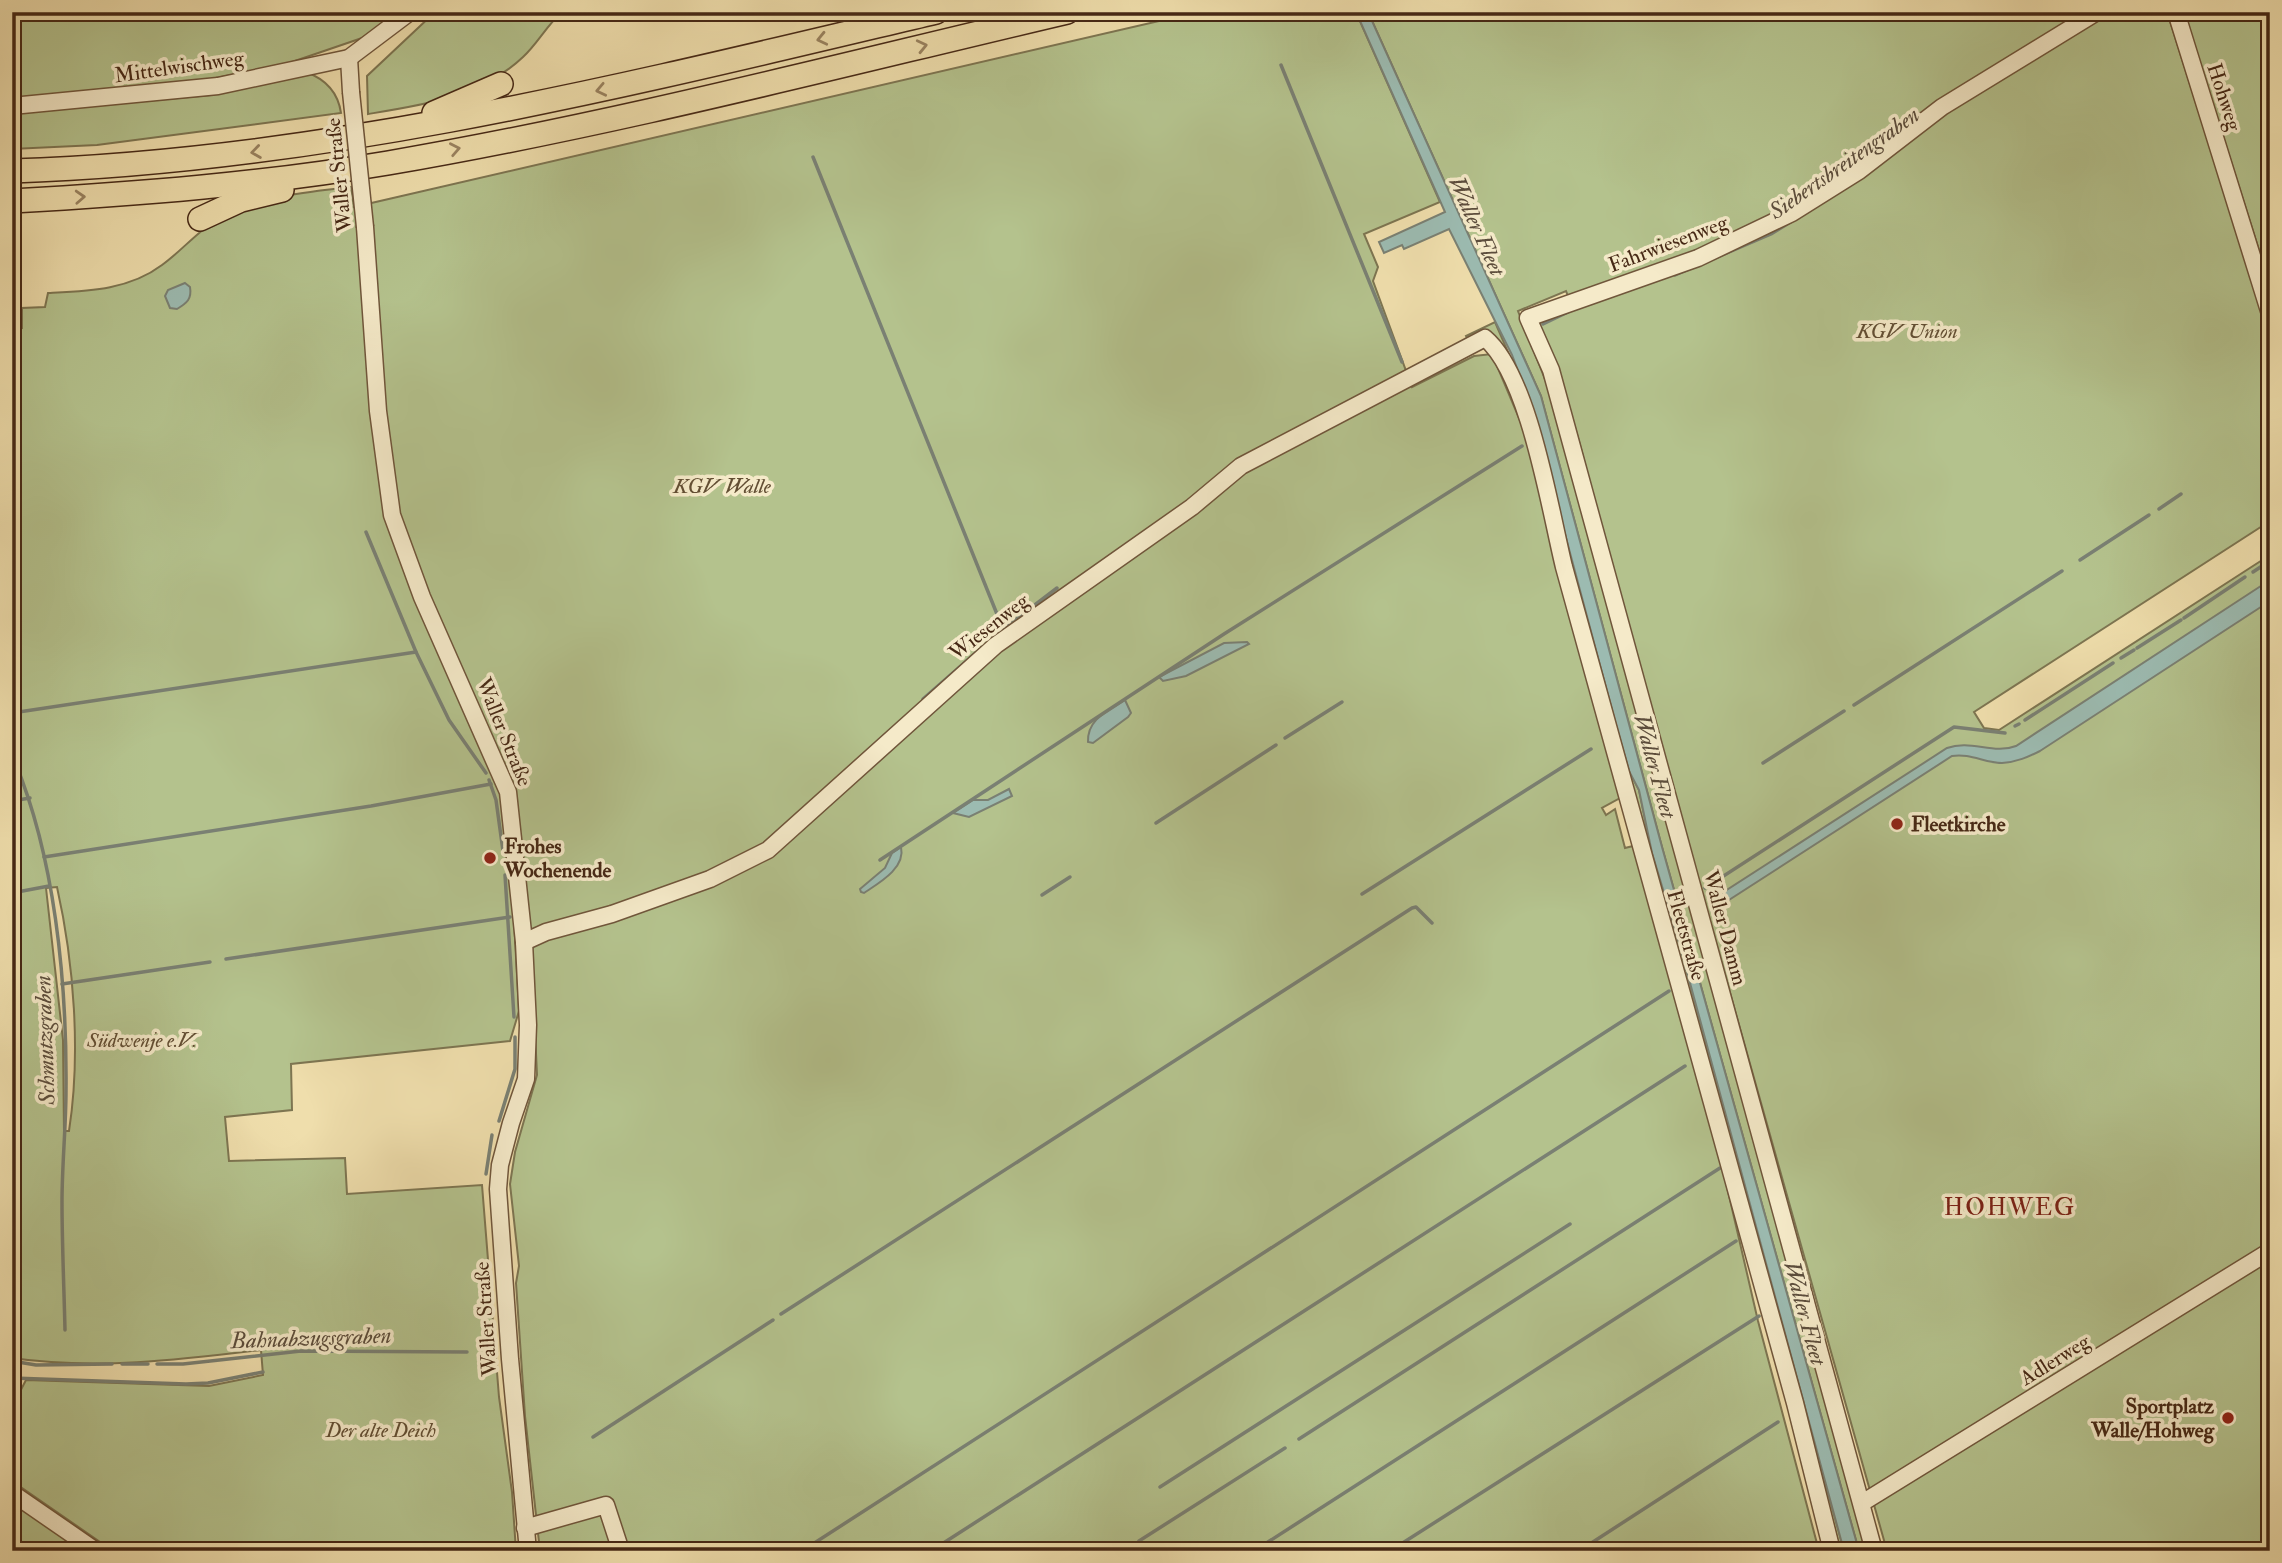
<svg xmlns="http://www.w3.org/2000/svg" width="2282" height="1563" font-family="'IM FELL Double Pica',serif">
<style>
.green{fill:#b4c28d;stroke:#7d7551;stroke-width:2;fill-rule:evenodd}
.water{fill:#9cbbb1;stroke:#7a8073;stroke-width:2}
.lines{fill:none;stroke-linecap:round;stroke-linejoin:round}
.stream{stroke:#7a8073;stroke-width:3.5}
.minor-casing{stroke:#70563b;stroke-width:19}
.highway-casing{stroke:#462815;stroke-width:26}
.minor{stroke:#f5eac9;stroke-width:16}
.highway{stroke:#efdeac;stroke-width:23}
.minor-bridge-casing{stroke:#70563b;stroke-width:19;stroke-linecap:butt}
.minor-bridge{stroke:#f5eac9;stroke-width:16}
.oneway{stroke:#9a8360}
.poi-dot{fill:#8f2418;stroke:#f5eac9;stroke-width:2.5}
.labels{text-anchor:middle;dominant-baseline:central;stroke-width:7;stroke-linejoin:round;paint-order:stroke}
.street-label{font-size:21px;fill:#462815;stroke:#f5eac9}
.park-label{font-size:21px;font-style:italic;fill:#624e33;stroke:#f5eac9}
.poi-label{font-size:21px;font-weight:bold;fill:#462815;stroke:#f5eac9;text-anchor:start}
.water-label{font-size:23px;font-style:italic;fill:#5c4d3c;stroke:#f5eac9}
.quarter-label{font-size:24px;letter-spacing:2px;fill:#7a1f14;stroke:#f5eac9}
</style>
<rect width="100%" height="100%" fill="#efdeac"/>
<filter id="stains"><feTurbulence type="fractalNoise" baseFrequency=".00286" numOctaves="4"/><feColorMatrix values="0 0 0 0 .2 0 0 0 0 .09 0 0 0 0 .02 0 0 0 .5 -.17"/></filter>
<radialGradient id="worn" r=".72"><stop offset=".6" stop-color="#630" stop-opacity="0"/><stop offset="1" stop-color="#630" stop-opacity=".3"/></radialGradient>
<g class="green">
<polygon points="12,12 400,12 362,38 286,64 181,85 12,98"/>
<path d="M435,12H562C547,25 538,43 523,57C481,97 424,105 368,114L367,76Z"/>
<path d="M1198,12H1356L1440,202L1364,234L1378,267L1373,281L1412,387L1474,356L1492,354L1527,437L1620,798L1602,808L1606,815L1615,809L1625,848L1633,846L1721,1161L1758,1321L1819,1551H540L525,1416L516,1283L519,1266L510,1184L515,1152L537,1075L530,924L514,921L519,1011L510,1041L291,1064L292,1110L225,1117L229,1161L345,1158L347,1194L482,1185L499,1397L512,1492L516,1551H113L12,1481V1407L26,1380L209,1386L263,1375L261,1350C180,1360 94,1370 12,1358V329L22,328V308L45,307L48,293C88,291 129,290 162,265C184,249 200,228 225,215C264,195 309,192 351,187L354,207ZM57,887C74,963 81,1054 69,1131H64L63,1040L46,888Z"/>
<path d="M1368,12H2167L2270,335V521L1974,712L1984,728L1999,730L2270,555V1243L2128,1331L2270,1258V1551H1887L1610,566C1590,483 1572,402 1539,323L1573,308L1566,291L1518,311L1550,392L1869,1551H1859L1662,847L1541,396Z"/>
<polygon points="2185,12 2270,12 2270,285 2191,35"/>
<path d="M306,72C325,79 338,92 341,113L97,145L12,149V113L211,95Z"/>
<polygon points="1495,322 1530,403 1629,771 1639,790 1652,853 1680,946 1844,1551 1837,1551 1502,350 1469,342 1466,336"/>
<polygon points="12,1501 84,1551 12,1551"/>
</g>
<g class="water">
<polygon points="1356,12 1368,12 1541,396 1662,847 1859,1551 1844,1551 1680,946 1652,853 1639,790 1629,771 1616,725 1530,403 1512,355 1449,229 1404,249 1402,245 1384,253 1379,242 1445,212"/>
<path d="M185,283L190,287C192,299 187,303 177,309L170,308L165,296L168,290Z"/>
<path d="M2270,580V601L2040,751C2028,757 2017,762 2002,763C1985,763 1970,753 1952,756L1729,900L1715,914L1711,911L1719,895L1947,748C1971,739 1993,755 2016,746Z"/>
<polygon points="1247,642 1249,644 1186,676 1163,681 1159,677 1224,643"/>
<path d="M1125,700L1131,713L1128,717L1093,743L1088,742C1087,719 1108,711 1125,700Z"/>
<polygon points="1009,789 1012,796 969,817 953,813 973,800 988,800"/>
<path d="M901,847C906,868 879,883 864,893L861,892L860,889L885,868L892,853Z"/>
</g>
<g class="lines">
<g class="stream">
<polyline points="1281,65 1402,362"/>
<polyline points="813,157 1003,629"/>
<polyline points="1675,275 1771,234 1792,221"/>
<polyline points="1543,324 1568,312"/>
<polyline points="2159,509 2181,494"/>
<polyline points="366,532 416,652 449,720 486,773"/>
<polyline points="2080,560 2149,515"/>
<polyline points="2253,572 2265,564"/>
<polyline points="2184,618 2245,577"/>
<polyline points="2137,648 2181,620"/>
<polyline points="2121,658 2134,650"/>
<polyline points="923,699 1003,629 1057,588"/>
<polyline points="1854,705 2062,571"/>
<polyline points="12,713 416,652"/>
<polyline points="2025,720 2113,663"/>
<polyline points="2015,726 2019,724"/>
<polyline points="1285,738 1342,702"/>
<path d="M12,755C55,854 67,982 66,1090C66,1127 62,1164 62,1202C62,1244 64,1287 65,1330"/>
<polyline points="1763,763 1844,711"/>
<polyline points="489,780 496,800 503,851"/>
<polyline points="12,801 30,798"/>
<polyline points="1156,823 1276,745"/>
<polyline points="44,857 371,806 491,784"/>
<polyline points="880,860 1224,634 1522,446"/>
<polyline points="505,875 514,1017"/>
<polyline points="1705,888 1954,727 2005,733"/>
<polyline points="12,893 49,886"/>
<polyline points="1362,894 1591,749"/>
<polyline points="1042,895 1070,877"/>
<polyline points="226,959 510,917"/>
<polyline points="62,984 210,962"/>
<polyline points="499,1121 515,1069 515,1037"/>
<polyline points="486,1174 492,1135"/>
<polyline points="781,1314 1412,908 1416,907 1432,923"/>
<polyline points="12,1361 36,1365 112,1364"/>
<polyline points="122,1364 148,1364"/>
<polyline points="157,1364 183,1364 301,1351 467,1352"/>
<polyline points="12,1378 186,1384 208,1383 263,1372"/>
<polyline points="593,1437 773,1320"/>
<polyline points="1299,1439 1720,1168"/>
<polyline points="1160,1487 1570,1224"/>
<polyline points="1139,1541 1285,1448"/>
<polyline points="802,1551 1669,991"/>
<polyline points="931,1551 1685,1066"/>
<polyline points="1254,1551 1736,1241"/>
<polyline points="1390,1551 1759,1316"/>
<polyline points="1579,1551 1778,1422"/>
</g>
<g class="minor-casing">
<g id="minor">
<polyline points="2176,12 2270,314"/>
<polyline points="349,58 351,92"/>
<polyline points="12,106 218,86 349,58 410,12"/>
<polyline points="365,227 378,411 392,515 422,597 508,792 524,942 528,1025 526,1079 511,1123 500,1165 498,1189 510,1359 528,1551"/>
<path d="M524,942L546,932L612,914L710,879L768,850L996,645L1192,507L1241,466L1485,338C1529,375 1550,510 1564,567L1795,1403L1832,1551"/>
<polyline points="12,1493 96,1551"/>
<polyline points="1862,1503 2270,1251"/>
<polyline points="525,1528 606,1505 621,1551"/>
<polyline points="1874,1551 1551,370 1528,318 1698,258 1792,213 1859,171 1942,107 2097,12"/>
</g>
</g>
<g class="highway-casing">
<g id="highway">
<polyline points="434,113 501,84"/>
<path d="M12,171C327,161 632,84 936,12"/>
<path d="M12,201C138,194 263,184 388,163C616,124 841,65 1067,12"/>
<polyline points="200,219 241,200 282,190"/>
</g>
</g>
<use href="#minor" class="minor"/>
<use href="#highway" class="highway"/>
<g class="minor-bridge-casing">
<polyline id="minor-bridge" points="351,92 365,227"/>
</g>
<use href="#minor-bridge" class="minor-bridge"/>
</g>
<defs><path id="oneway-chevron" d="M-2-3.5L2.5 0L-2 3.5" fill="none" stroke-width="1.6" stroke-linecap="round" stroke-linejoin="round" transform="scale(1.75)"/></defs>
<g class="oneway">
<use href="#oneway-chevron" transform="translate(822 39) rotate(167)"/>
<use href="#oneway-chevron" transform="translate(922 46) rotate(-13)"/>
<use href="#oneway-chevron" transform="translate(601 90) rotate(168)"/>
<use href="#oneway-chevron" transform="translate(455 149) rotate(-11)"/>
<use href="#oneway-chevron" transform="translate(256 152) rotate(172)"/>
<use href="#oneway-chevron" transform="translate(80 197) rotate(-3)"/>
</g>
<g class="poi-dot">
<circle cx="1897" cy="824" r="7"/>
<circle cx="490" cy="858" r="7"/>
<circle cx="2228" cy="1418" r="7"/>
</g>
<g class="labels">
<g class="street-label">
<text transform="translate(179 67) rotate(-8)">Mittelwischweg</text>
<text transform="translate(2224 97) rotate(72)">Hohweg</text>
<text transform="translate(339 175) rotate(-96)">Waller Straße</text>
<text transform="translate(1668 244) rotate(-21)">Fahrwiesenweg</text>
<text transform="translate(989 627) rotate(-38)">Wiesenweg</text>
<text transform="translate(504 732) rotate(68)">Waller Straße</text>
<text transform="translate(1725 928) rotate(75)">Waller Damm</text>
<text transform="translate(1686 935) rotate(74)">Fleetstraße</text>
<text transform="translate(486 1319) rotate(-94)">Waller Straße</text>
<text transform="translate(2055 1360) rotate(-32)">Adlerweg</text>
</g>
<g class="park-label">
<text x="1907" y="331">KGV Union</text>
<text x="722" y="486">KGV Walle</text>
<text x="142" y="1040">Südwenje e.V.</text>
<text x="381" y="1430">Der alte Deich</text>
</g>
<g class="poi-label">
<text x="1911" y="824">Fleetkirche</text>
<text x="504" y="846">Frohes<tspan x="504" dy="24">Wochenende</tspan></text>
<text x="2214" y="1406" text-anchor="end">Sportplatz<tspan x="2214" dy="24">Walle/Hohweg</tspan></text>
</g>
<g class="water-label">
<text transform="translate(1844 163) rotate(-35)">Siebertsbreitengraben</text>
<text transform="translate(1477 226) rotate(66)">Waller Fleet</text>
<text transform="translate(1655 766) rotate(75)">Waller Fleet</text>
<text transform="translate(45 1040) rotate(-92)">Schmutzgraben</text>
<text transform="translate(1805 1313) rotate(75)">Waller Fleet</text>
<text transform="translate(311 1338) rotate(-2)">Bahnabzugsgraben</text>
</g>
<g class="quarter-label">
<text x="2010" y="1207">HOHWEG</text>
</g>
</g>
<rect width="2282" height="1563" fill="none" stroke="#efdeac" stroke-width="42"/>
<rect x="14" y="14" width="2254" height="1535" fill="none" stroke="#462815" stroke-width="3.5"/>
<rect x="21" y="21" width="2240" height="1521" fill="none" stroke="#462815" stroke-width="2"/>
<rect width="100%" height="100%" filter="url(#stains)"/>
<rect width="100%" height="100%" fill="url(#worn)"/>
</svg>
